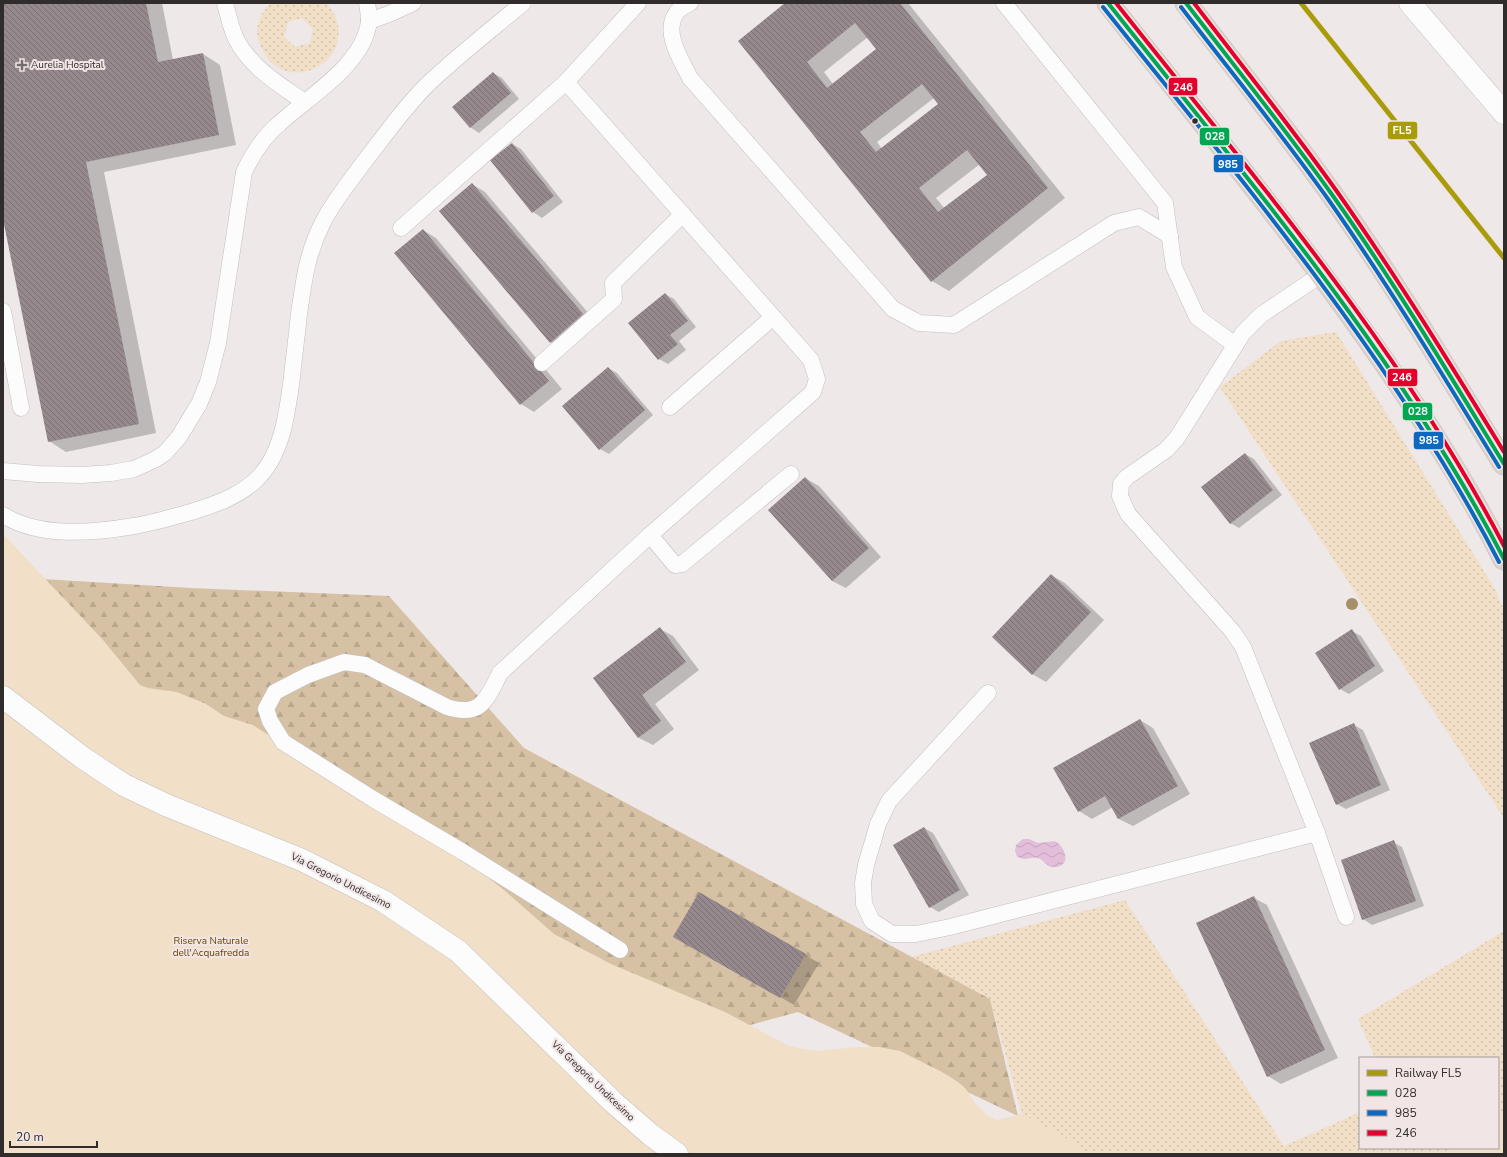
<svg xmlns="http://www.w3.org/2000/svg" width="1507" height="1157" font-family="'Nunito Sans',sans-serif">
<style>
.grass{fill:url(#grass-dots);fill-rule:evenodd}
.forest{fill:url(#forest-firs)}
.park{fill:#f1dfc7}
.water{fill:url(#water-waves)}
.shadow{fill:#0003;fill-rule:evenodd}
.building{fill:url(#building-back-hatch);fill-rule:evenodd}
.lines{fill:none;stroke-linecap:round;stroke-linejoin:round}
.lane-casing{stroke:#c3bebe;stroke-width:17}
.street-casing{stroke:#c3bebe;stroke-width:23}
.secondary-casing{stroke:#c3bebe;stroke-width:23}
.highway-casing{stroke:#c7c5c5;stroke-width:23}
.lane{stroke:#fcfcfc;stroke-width:16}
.street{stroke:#fcfcfc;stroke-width:22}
.secondary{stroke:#fcfcfc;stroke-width:22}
.highway{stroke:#dcd0c9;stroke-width:22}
.bus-1-casing{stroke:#f1e6e5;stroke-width:7}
.bus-2-casing{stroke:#f1e6e5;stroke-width:7}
.bus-3-casing{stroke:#f1e6e5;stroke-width:7}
.bus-1{stroke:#00a651;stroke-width:4}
.bus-2{stroke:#0c69bf;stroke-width:4}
.bus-3{stroke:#e4002b;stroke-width:4}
.rail-1-casing{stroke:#f1e6e5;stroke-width:8}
.rail-1{stroke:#a89c0d;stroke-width:5}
.tree{fill:#a48f69}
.poi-dot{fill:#726e6e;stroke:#f1e6e5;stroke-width:1.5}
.bus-dot{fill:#302c2c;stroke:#f1e6e5;stroke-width:1.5}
.labels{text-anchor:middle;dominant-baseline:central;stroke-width:4;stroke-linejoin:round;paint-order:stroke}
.poi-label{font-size:10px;fill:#302c2c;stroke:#f1e6e5;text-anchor:start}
.street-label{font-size:10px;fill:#302c2c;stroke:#f1e6e5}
.park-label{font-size:10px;fill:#684601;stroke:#f1e6e5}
.line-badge{stroke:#f1e6e5;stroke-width:1.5}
.badge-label{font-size:11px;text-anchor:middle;font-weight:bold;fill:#fff}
</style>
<defs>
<pattern id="grass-dots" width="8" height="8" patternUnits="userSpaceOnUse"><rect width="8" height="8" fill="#f1dfc7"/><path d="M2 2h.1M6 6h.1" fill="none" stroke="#cfc0ab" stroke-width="1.8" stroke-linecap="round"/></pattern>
<pattern id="forest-firs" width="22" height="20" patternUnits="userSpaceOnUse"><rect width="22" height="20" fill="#d6c1a4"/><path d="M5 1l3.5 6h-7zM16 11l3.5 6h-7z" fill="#b8a68d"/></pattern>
<pattern id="water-waves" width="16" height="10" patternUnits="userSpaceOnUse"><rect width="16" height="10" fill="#e3bedb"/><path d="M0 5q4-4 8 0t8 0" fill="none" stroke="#c3a3bc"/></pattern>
<pattern id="building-back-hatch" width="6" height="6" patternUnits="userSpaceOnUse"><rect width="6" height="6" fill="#95898d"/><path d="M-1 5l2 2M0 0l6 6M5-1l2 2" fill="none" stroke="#7a7073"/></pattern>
</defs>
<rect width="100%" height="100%" fill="#eee8e8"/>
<g class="grass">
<path d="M270,3H327C370,58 281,106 259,42C254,28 260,14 270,3ZM302,18L313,29L310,43L295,47L284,37L288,22Z"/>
<polygon points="1336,332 1495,589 1504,610 1504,818 1220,387 1281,341"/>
<polygon points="1125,900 1284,1146 1360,1112 1360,1148 1455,1148 1449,1154 1083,1154 1071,1141 1022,1114 990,999 911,957"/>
<polygon points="1504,931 1504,1115 1498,1118 1498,1058 1375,1058 1358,1019"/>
</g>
<polygon class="forest" points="3,556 26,578 191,588 389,596 524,748 990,999 1018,1116 798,1012 669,1047 22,635"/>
<g class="park">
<polygon points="3,534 103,640 140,685 148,688 177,692 206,704 224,716 253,725 293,751 435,836 504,890 554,934 611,964 725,1012 789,1046 808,1050 819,1051 857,1047 879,1047 900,1051 942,1072 958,1082 965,1088 976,1104 989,1117 997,1120 1022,1114 1071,1141 1085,1154 3,1154"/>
<polygon points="1504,1114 1504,1154 1449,1154 1455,1148 1498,1148 1498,1117"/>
</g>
<path class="water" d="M1023,839H1029L1038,843L1055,841C1066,847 1072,867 1054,867C1046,867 1044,859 1037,858C1029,857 1025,862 1017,856L1015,851L1016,845Z"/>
<g class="shadow">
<polygon points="3,3 162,3 173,60 203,54 220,65 236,145 104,172 156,433 66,452 49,441 5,226 3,226"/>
<path d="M787,3H908L1065,198L949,291L932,281L739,41ZM868,37L877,49L833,84L824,72ZM934,98L940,105L882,149L877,142ZM980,164L988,175L945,209L936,198Z"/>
<polygon points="493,73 502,78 519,99 479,133 470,127"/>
<polygon points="512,144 521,149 563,202 542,218 533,212 492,160"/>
<polygon points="472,184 485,192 596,322 564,350 551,342"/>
<polygon points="423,230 436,238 562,389 534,412 521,404"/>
<polygon points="665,294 674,299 696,327 679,341 686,350 668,364 659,359"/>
<polygon points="608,368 617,373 653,415 609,454 600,449"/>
<polygon points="1245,454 1254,459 1282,495 1239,528 1230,523"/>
<polygon points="805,478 819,486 881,557 846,588 832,581"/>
<polygon points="1051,575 1065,583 1104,620 1046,682 1032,674"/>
<polygon points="660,629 673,636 699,670 655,704 674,729 653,745 639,738 594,678"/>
<polygon points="1352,631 1361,636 1384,671 1349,694 1340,689"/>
<polygon points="1140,720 1153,728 1190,794 1133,826 1119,819 1113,807 1092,819 1079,811"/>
<polygon points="1354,725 1363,730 1390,790 1346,809 1337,804"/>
<polygon points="924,828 933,833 969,895 939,912 930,907"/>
<polygon points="1393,842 1402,847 1424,906 1372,925 1363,919"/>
<polygon points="700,894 819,963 794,1005 675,936"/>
<polygon points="1254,898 1267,905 1338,1058 1281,1084 1268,1076"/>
</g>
<g class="building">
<polygon points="3,3 146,3 158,62 203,53 219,135 86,162 139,424 48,442 3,219"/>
<path d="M785,3H900L1048,188L931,282L738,41ZM855,23L876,49L827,88L807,62ZM922,84L938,104L876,152L860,132ZM967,150L987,175L938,212L919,188Z"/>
<polygon points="493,72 511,93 470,128 452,107"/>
<polygon points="512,143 554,196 532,213 490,160"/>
<polygon points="472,183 583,314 550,343 439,211"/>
<polygon points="423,229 549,381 520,405 394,253"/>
<polygon points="665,293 688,321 670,335 678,344 658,360 628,323"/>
<polygon points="608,367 645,410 599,450 562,406"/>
<polygon points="1245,453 1273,490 1230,524 1201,487"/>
<polygon points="805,477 869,548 832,581 768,510"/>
<polygon points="1051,574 1091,612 1032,675 992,637"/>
<polygon points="660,627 686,662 642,695 661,721 638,738 593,678"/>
<polygon points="1352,629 1375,666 1339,690 1315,653"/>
<polygon points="1140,719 1178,786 1118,819 1105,796 1078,812 1053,768"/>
<polygon points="1354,723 1381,785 1336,805 1309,743"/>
<polygon points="924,827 960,890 929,908 893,845"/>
<polygon points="1394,840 1416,901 1362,920 1341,860"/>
<polygon points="699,892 806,954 780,998 673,937"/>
<polygon points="1254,896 1325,1050 1267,1077 1196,923"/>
</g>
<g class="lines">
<g class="lane-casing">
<g id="lane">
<path d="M225,3C228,15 231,28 236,39C250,67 279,84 304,102"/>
<path d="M690,3C686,5 680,8 677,12C662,32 681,59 690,78L893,309L919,323L954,325L1114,223L1139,217L1170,236"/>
<polyline points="1004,3 1165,203 1174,267 1197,317 1235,345"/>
<polyline points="369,21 389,14 413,3"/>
<polyline points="401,228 566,82"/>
<polyline points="1322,274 1261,315 1243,333 1177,438 1166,450 1127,477 1121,484 1120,496 1128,514 1233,632 1243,647 1317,833 1346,917"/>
<polyline points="3,311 21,408"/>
<polyline points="542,363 614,299 613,283 683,214"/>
<polyline points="670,407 773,317"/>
<path d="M3,471L38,474L82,475L111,473L134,469L154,460L165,453L179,437L199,404L208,382L218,343L244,172C253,153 264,136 280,123C309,96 364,65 369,21C369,15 368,9 367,3"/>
<path d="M3,515C40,538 93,533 134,526C153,523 172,517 191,512C214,505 237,497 255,481C283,455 287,413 292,377C294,356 297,335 299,314C304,280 307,253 323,222C333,202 348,184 361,166C383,138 404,107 430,82C460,54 492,29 523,3"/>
<polyline points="650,535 675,565 682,564 791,474"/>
<polyline points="988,693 889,801 878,824 866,865 863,883 864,904 872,921 892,934 916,934 950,927 1317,833"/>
<path d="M620,950L463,852L373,799L283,742L270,721L266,709L275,692L308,675L344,662L365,665L447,707C481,718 487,699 500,673L650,535L813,392L817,379L811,360L566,82L638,3"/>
</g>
</g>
<g class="street-casing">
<polyline id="street" points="1410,3 1504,113"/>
</g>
<g class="secondary-casing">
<polyline id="secondary" points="3,697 83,758 124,785 166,805 302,860 383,901 458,951 613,1102 651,1135 677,1154"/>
</g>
<g class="highway-casing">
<g id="highway">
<path d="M1108,3C1194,112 1283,219 1363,332C1415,405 1464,479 1504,559"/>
<path d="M1186,3C1235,67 1286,130 1333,196C1394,282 1449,374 1504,464"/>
</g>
</g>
<use href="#lane" class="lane"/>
<use href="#street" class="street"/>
<use href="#secondary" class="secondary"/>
<use href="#highway" class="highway"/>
<g class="bus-1-casing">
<g id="bus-1">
<path d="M1108,3C1249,181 1399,356 1504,559"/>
<path d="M1186,3C1235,67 1286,130 1333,196C1394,282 1449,374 1504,464"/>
</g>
</g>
<g class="bus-2-casing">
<g id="bus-2">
<path d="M1103,7C1244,184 1394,359 1499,562"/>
<path d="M1181,7C1230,71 1281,133 1328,199C1389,286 1444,377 1499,467"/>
</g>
</g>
<g class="bus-3-casing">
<g id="bus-3">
<path d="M1116,3C1253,176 1402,349 1504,546"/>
<path d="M1194,3C1242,66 1292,128 1338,193C1397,277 1451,365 1504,452"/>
</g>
</g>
<use href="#bus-1" class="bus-1"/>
<use href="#bus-2" class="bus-2"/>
<use href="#bus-3" class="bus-3"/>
<g class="rail-1-casing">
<polyline id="rail-1" points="1301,3 1504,258"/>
</g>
<use href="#rail-1" class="rail-1"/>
</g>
<circle class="tree" cx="1352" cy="604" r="6"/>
<path class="poi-dot" d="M20 59h4v4h4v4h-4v4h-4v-4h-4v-4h4z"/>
<circle class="bus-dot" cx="1195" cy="121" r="3.5"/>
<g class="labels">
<g class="poi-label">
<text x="31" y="65">Aurelia Hospital</text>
</g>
<g class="street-label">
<text transform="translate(341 881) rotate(27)">Via Gregorio Undicesimo</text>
<text transform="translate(593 1081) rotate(44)">Via Gregorio Undicesimo</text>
</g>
<g class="park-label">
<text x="211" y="941">Riserva Naturale<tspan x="211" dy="12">dell'Acquafredda</tspan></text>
</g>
</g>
<g class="line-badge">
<rect x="1168" y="77" width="30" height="19" rx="4" fill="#e4002b"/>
<rect x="1387" y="121" width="31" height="19" rx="4" fill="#a89c0d"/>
<rect x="1199" y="127" width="31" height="19" rx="4" fill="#00a651"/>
<rect x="1213" y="154" width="31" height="19" rx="4" fill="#0c69bf"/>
<rect x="1387" y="368" width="31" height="19" rx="4" fill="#e4002b"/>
<rect x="1402" y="402" width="31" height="19" rx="4" fill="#00a651"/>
<rect x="1413" y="431" width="31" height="19" rx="4" fill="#0c69bf"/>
</g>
<g class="badge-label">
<text x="1183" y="91">246</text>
<text x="1402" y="134">FL5</text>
<text x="1215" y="140">028</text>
<text x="1228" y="168">985</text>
<text x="1402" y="381">246</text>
<text x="1418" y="415">028</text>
<text x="1429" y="444">985</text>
</g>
<rect width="1507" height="1157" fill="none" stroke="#302c2c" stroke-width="8"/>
<rect x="1359" y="1057" width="140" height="92" fill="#f1e6e5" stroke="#a49c9b"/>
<rect x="1367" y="1070" width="20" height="6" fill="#a89c0d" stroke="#a49c9b"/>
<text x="1395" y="1077" font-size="12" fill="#302c2c">Railway FL5</text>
<rect x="1367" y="1090" width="20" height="6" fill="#00a651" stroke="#a49c9b"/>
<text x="1395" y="1097" font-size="12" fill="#302c2c">028</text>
<rect x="1367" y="1110" width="20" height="6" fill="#0c69bf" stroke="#a49c9b"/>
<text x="1395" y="1117" font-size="12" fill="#302c2c">985</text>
<rect x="1367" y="1130" width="20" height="6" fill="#e4002b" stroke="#a49c9b"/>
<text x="1395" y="1137" font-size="12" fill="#302c2c">246</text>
<path d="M10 1141v6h87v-6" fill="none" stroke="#302c2c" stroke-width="2"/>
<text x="16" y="1141" font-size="12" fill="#302c2c" stroke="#f1e6e5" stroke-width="3" paint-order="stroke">20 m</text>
</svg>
